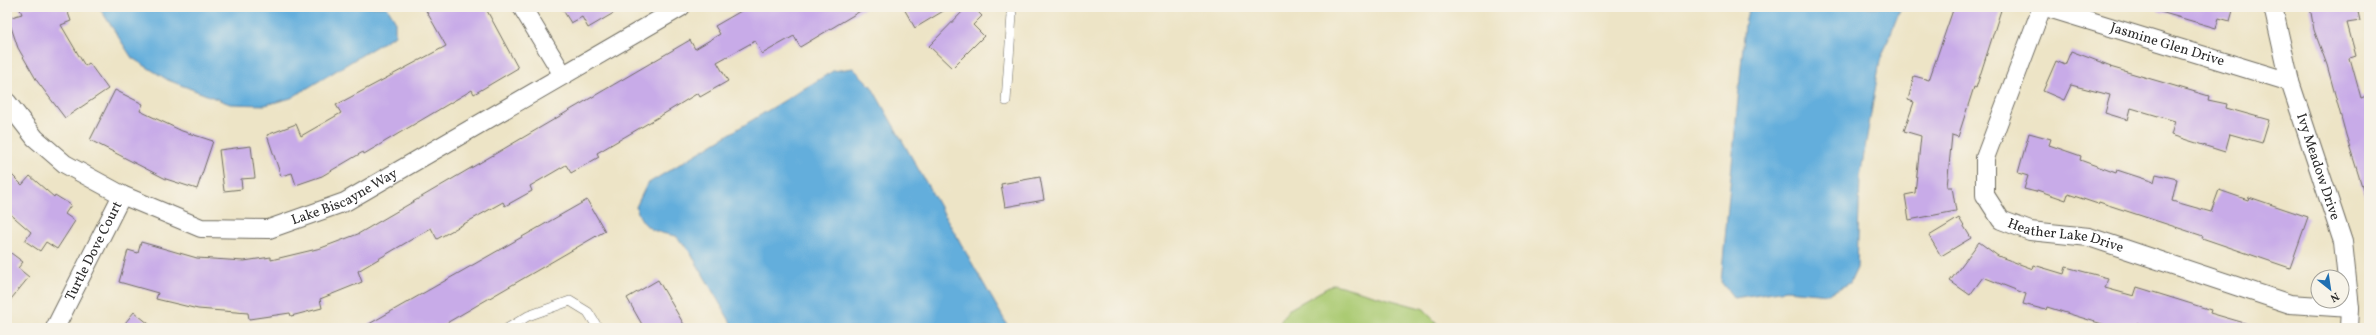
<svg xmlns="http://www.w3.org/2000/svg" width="2376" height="335" font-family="Vollkorn,serif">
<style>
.green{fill:#abcb73;stroke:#6b7b4f}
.water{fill:#64aedc;stroke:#486c84}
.building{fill:#c8abe8}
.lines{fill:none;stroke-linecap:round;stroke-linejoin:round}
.lane-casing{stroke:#6f6c61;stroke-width:10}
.street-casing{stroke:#6f6c61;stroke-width:20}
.lane{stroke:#fff;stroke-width:9}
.street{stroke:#fff;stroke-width:18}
.labels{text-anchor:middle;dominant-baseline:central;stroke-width:4;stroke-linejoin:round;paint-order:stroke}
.street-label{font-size:14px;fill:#2b2b2b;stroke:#f7f3e8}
</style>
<rect width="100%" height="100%" fill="#f7f3e8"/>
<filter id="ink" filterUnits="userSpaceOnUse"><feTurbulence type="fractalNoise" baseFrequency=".025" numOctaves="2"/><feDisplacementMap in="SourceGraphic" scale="8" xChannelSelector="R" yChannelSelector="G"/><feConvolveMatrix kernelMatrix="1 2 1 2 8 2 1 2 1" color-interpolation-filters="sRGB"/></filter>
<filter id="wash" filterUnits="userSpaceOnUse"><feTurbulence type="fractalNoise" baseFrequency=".012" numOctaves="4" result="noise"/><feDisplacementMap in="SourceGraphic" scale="16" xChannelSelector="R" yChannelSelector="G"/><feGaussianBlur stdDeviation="0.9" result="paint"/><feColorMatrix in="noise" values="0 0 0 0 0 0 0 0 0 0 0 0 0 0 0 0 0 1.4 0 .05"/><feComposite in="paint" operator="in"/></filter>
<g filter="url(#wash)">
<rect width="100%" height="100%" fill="#ede4c6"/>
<polygon class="green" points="1334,284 1424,309 1441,328 1276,328 1288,310"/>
<g class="water">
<polygon points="99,7 387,7 395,20 395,35 291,98 265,105 230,104 168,80 132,58"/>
<polygon points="1749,7 1901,7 1880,61 1860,177 1857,268 1850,283 1828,294 1786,290 1734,298 1721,282 1745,24"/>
<path d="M853,68L871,86L1009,328H734L690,252L676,236C655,232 643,230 636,207L647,184L833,71Z"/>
</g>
<g id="blocks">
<g class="building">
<polygon points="19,7 66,7 71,21 61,25 85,66 89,63 108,89 65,118 37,81 18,48 8,18 22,14"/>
<polygon points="424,7 485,7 518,68 474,94 472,90 364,154 363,152 322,176 296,185 292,173 281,176 267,135 296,124 301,136 341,113 336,105 446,46"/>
<polygon points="561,7 624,7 588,28 582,17 571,23"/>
<polygon points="748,7 867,7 800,47 794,36 762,54 755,41 717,62 728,81 700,97 698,93 662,115 597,153 599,157 571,173 566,165 530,186 532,191 505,206 503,202 437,239 431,228 358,271 362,282 320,299 322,308 291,316 290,313 249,319 248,313 198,309 156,299 158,293 119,282 128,250 138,253 141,242 197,258 244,261 271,257 271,260 321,248 358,234 690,40 695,49 720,34 715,26"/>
<polygon points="903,7 950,7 915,28"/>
<polygon points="967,7 973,7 982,16 973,25 984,36 952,68 929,46"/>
<polygon points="1954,7 2002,7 1976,88 1974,87 1958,137 1952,135 1947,187 1952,187 1956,211 1909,220 1905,195 1915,193 1921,136 1904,131 1914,102 1908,100 1914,76 1929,80"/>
<polygon points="2158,7 2234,7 2230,21 2219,18 2216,28 2157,11"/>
<polygon points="2310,7 2357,7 2360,21 2347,23 2356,56 2350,58 2361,98 2369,95 2369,198 2366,199 2346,135 2327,65 2314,30"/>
<polygon points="2071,51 2111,66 2110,67 2209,96 2208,100 2227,104 2226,108 2269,120 2262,143 2230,134 2225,152 2171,135 2175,121 2131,108 2128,120 2105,113 2110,95 2071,85 2064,100 2043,91 2056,61 2065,65"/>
<polygon points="115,90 143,104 140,111 182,131 213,141 197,189 166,179 90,140"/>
<polygon points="2029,133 2051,139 2049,145 2081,156 2080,160 2116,173 2117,170 2154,182 2156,174 2177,179 2172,201 2211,212 2219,190 2248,200 2249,197 2308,217 2290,268 2202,238 2203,236 2099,202 2098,204 2068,194 2066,200 2037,190 2036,192 2024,189 2028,176 2018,173"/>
<polygon points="251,146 255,178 241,179 242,189 224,191 219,150"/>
<polygon points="7,170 22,185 30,176 54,197 55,195 71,205 65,214 75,221 57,249 46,242 40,251 25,241 31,232 7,211"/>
<polygon points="1040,177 1044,200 1005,207 1001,184"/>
<polygon points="587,200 605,231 438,328 362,328"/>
<polygon points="1959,218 1971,238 1941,256 1929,236"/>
<polygon points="1979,242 1998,256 2033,269 2034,265 2064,274 2066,267 2108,278 2105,288 2134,296 2137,287 2211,310 2210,313 2248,324 2248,328 2153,328 2138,323 2137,328 2115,328 2047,307 2046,310 2023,304 2026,294 1983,277 1970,295 1950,281"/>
<polygon points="7,250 23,262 18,268 29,277 7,304"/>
<polygon points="658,280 686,328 644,328 627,298"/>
<polygon points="134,312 154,328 121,328"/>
</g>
</g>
</g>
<g filter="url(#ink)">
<use href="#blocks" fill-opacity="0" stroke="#6f6c61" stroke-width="1"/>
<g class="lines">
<g class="lane-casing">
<g id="lane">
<polyline points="1006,101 1012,15 1010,7"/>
<polyline points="508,328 528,316 570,301 588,312 598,328"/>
</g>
</g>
<g class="street-casing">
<g id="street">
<polyline points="522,7 563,75"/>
<path id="s1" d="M2042,7L1985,158V195L2001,220L2030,231L2089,237L2290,304L2350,308"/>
<path id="s2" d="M2045,7L2290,82"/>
<path id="s3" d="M2273,7L2290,82L2343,242L2350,308L2349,328"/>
<path id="s4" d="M7,102L35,138L65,164L122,195L201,228L269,229L345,202L681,7"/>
<path id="s5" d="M55,328L122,195"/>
</g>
</g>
<use href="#lane" class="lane"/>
<use href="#street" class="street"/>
</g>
</g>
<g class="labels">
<g class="street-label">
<text stroke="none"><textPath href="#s2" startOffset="128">Jasmine Glen Drive</textPath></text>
<text stroke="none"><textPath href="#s3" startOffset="166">Ivy Meadow Drive</textPath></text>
<text stroke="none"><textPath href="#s4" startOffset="386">Lake Biscayne Way</textPath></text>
<text stroke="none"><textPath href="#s1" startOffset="295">Heather Lake Drive</textPath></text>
<text stroke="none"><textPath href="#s5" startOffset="86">Turtle Dove Court</textPath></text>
</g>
</g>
<rect width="2376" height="335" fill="none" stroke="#f7f3e8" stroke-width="24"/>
<g transform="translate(2330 289) rotate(150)"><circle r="19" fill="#f7f3e8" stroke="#a5a39c"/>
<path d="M0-3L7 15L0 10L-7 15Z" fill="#1f6fb2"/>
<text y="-6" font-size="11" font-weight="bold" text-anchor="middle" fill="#2b2b2b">N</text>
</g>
</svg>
